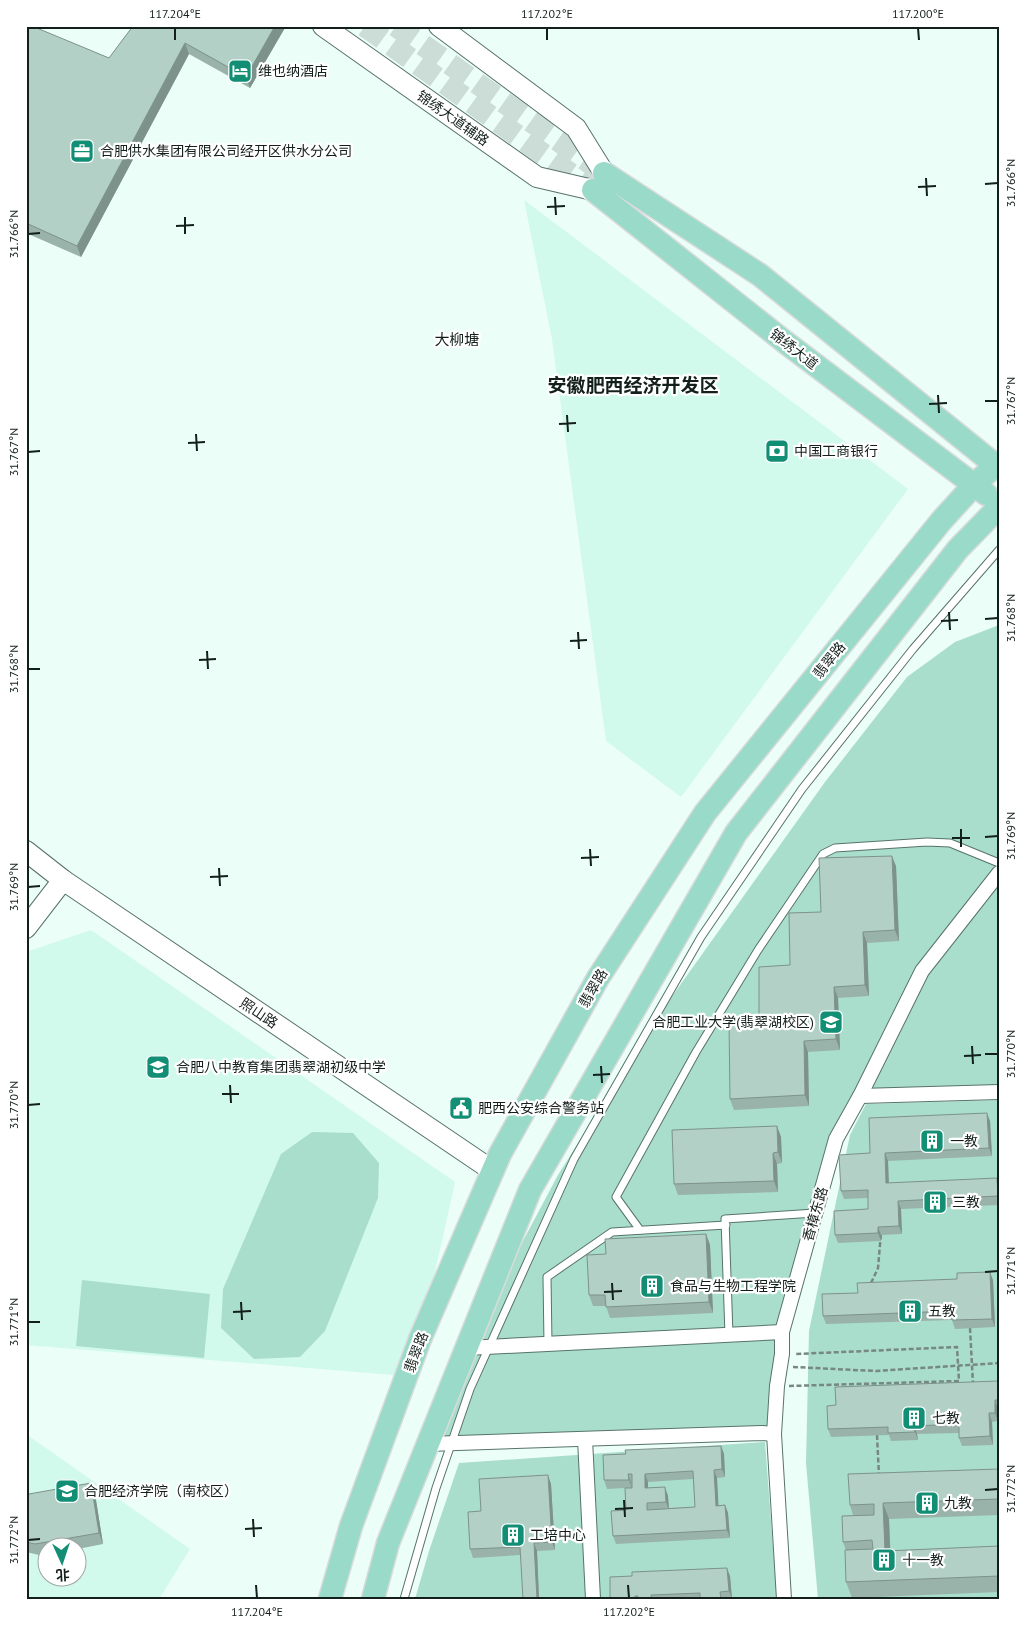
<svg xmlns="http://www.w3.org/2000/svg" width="1025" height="1625" font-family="'PT Sans','Noto Sans SC',sans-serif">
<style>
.built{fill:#d1faec;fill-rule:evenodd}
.green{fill:#a9decd}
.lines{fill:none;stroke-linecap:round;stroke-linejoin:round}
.primary-tunnel{stroke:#cbddd6;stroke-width:22;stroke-dasharray:22 11;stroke-linecap:butt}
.lane-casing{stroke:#57736a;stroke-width:9}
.street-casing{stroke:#57736a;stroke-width:16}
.secondary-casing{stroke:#57736a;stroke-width:22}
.primary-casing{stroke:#d9dbdb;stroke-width:25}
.path{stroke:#778781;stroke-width:2.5;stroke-dasharray:5 2.5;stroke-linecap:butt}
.lane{stroke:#fff;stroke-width:7}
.street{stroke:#fff;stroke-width:14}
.secondary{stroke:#fff;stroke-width:20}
.primary{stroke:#99dac8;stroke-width:22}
.path-bridge{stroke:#778781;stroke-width:2.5;stroke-dasharray:5 2.5;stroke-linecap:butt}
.wall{fill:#99b3aa;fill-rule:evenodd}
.shaded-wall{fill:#7d928b}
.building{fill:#b2d0c6;stroke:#7d928b;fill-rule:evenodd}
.ticks{fill:none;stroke:#131f1b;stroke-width:2}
.labels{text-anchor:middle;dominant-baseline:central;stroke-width:4.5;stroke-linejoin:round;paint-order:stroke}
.poi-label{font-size:14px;fill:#131f1b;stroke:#fff;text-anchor:start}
.street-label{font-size:14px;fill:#131f1b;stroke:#fff}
.neighbourhood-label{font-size:15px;fill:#131f1b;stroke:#fff}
.district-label{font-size:19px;font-weight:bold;fill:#131f1b;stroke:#fff}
.neatline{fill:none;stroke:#131f1b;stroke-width:2}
.ticks-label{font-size:12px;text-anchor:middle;fill:#131f1b}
</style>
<rect width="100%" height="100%" fill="#ebfef7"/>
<g class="built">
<polygon points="524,200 908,489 681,797 606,741 552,339"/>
<polygon points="91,930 455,1182 420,1339 406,1376 26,1345 26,952"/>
<path d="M26,1434L190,1549L159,1599H26ZM48,1548H78V1578H48Z"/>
</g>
<g class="green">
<polygon points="999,625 999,1092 860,1096 836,1139 781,1333 774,1434 428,1444 466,1348 558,1175 663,1009 825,782 907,677 955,642"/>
<polygon points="999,1100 999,1599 818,1599 806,1463 809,1331 850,1135 866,1104"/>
<polygon points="312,1132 353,1133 379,1163 378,1198 325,1331 300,1357 254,1359 221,1328 223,1289 281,1154"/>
<polygon points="82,1280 210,1294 204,1358 76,1346"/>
<polygon points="765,1442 777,1599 415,1599 429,1551 459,1463"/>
</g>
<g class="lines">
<g class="primary-tunnel">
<polyline points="365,26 593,190"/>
<polyline points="396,26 604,173"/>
</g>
<g class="lane-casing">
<g id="lane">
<polyline points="640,1230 616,1197 696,1052 758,950 823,854 835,848 927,842 950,843 999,863"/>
<polyline points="729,1335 725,1219 815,1213"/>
<polyline points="548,1344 547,1277 612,1232 726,1225"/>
<polyline points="404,1599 436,1488 470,1389 574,1159 701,937 802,789 913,649 999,550"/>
</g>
</g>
<g class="street-casing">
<g id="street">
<polyline points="860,1096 999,1092"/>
<polyline points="466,1348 782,1332"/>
<polyline points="585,1439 593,1599"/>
<polyline points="428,1444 762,1433 774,1434"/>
<polyline points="784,1599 774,1434 777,1386 782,1354 782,1332 836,1139 860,1096 922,971 999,873"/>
</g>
</g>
<g class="secondary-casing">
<g id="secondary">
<polyline points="323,26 537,177 593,190"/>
<polyline points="439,26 576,128 604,173"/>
<polyline points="26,851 63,880 493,1171"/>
<polyline points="26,928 63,880"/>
</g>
</g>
<g class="primary-casing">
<g id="primary">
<polyline points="604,173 760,275 999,468"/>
<polyline points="593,190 785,342 986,494"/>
<polyline points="330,1599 351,1526 420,1339 500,1154 598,978 705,813 942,520 974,485 999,462"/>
<polyline points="373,1599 388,1543 530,1190 736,833 958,549 999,507"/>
</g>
</g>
<g class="path">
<polyline points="871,1283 878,1268 881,1233"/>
<polyline points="793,1367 876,1371 999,1363"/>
<polyline points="789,1386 959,1381 957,1347 796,1354"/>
<polyline points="877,1435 879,1476"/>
</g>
<use href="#lane" class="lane"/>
<use href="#street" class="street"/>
<use href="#secondary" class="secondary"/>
<use href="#primary" class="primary"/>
<polyline class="path-bridge" points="970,1328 973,1384"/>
</g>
<g class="wall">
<polygon points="26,26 109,58 133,26 286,26 250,88 189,54 81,257 26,233"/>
<polygon points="896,866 899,941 867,943 869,996 838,998 840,1050 808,1052 809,1106 734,1110 730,1099 790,965 821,912"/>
<polygon points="990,1121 992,1156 888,1161 889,1183 999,1182 999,1205 901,1209 902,1234 881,1235 881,1241 838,1243 835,1235 868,1209 868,1198 844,1199 841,1191 870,1153"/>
<polygon points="777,1126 781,1137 782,1163 777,1164 778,1192 678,1195 674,1184"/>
<polygon points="706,1234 710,1245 713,1313 610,1318 606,1306 593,1306 589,1295 606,1254"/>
<polygon points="993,1280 995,1327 955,1329 952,1320 826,1324 823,1316 858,1293"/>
<polygon points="999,1384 998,1421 992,1422 993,1445 962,1446 959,1438 959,1433 917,1434 918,1440 891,1441 889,1435 831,1437 828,1429 836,1405"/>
<path d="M721,1446L724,1454L725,1477L717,1478L718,1506L725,1505L728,1513L730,1538L616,1544L613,1536L626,1510L625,1488L607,1489L604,1480L626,1454ZM693,1479L695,1507L669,1508L668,1496L648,1488V1482Z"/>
<polygon points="999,1469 999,1515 889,1519 890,1551 999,1546 999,1592 852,1598 846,1582 846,1550 843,1542 853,1515 850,1505"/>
<polygon points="551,1484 555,1550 537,1551 539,1599 520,1555 473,1558 470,1549"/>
<polygon points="95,1494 103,1544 78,1549 78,1548 48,1548 48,1554 39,1555 26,1552 26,1496"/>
<polygon points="730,1576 732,1599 610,1599"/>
</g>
<g class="shaded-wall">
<polygon points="275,26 286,26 250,88 246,77"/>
<polygon points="185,43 189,54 81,257 77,246"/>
<polygon points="892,856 896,866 899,941 895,930"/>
<polygon points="863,932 867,943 869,996 865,985"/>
<polygon points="834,987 838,998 840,1050 836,1039"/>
<polygon points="804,1041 808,1052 809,1106 805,1095"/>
<polygon points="987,1113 990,1121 992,1156 989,1148"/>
<polygon points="777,1126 781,1137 782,1163 778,1152"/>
<polygon points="773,1153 777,1164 778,1192 774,1181"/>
<polygon points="885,1153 888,1161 889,1191 886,1183"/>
<polygon points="898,1201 901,1209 902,1234 899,1226"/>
<polygon points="878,1227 881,1235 881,1241 878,1233"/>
<polygon points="706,1234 710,1245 713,1313 709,1302"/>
<polygon points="990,1272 993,1280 995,1327 992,1319"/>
<polygon points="995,1400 998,1409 998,1421 995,1413"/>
<polygon points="989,1413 992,1422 993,1445 990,1436"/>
<polygon points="914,1426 917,1434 918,1440 915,1432"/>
<polygon points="721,1446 724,1454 725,1477 722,1469"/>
<polygon points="714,1470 717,1478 719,1514 716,1506"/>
<polygon points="628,1474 631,1483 632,1488 629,1480"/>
<polygon points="645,1474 648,1482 648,1497 645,1488"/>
<polygon points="548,1475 551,1484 555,1550 552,1542"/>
<polygon points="91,1483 95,1494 103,1544 99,1533"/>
<polygon points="665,1487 668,1496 669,1511 666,1502"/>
<polygon points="883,1503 889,1519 891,1567 885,1551"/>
<polygon points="725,1505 728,1513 730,1538 727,1530"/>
<polygon points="534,1543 537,1551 539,1599 537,1599"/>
<polygon points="727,1568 730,1576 732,1599 729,1591"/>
</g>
<g class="building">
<polygon points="26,26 32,26 109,58 133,26 275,26 246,77 185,43 77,246 26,223"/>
<polygon points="892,856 895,930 863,932 865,985 834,987 836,1039 804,1041 805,1095 730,1099 729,1022 759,1021 759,967 790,965 789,913 821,912 819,858"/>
<polygon points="987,1113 989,1148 885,1153 886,1183 997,1178 998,1196 898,1201 899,1226 878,1227 878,1233 835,1235 834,1211 868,1209 868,1190 841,1191 839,1155 870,1153 869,1118"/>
<polygon points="777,1126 778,1152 773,1153 774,1181 674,1184 672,1130"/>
<polygon points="706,1234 709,1302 606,1307 605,1295 589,1295 587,1255 606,1254 605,1239"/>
<polygon points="990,1272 992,1319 952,1320 952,1311 823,1316 822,1294 858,1293 857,1283 957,1279 957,1273"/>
<polygon points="998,1381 998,1400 995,1400 995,1413 989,1413 990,1436 959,1438 959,1424 914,1426 915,1432 888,1433 888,1427 828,1429 827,1406 836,1405 835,1387"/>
<path d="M721,1446L722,1469L714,1470L716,1506L725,1505L727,1530L613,1536L611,1511L626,1510L625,1488H632V1474H628L629,1480H604L603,1455L626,1454L625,1450ZM693,1471L695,1507L647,1510V1503L666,1502L665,1487L645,1488V1474Z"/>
<polygon points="999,1469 999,1499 883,1503 885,1551 999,1546 999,1576 846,1582 845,1550 873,1549 872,1540 843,1542 842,1516 874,1515 874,1504 850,1505 848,1474"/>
<polygon points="548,1475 552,1542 534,1543 537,1599 523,1599 520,1547 470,1549 468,1512 481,1511 479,1479"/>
<polygon points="91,1483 99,1533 35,1544 26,1542 26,1496 29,1494"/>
<polygon points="727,1568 729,1591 720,1592 721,1599 700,1599 700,1593 651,1595 651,1599 638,1599 638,1596 635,1596 635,1599 610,1599 610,1577 632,1576 632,1572"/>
</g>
<path class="ticks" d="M175,28V40M547,28V40M918,28L919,40M926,178L927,196M985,184L998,183M918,187L936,186M555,197L556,215M547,207L565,206M185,217V234M176,226L194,225M28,234L40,233M938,395L939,413M985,401H998M929,404L947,403M567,415L568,432M559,424L576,423M196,434L197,451M188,443L205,442M28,452L40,451M949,612L950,630M985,619L998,618M941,621L958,620M578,632L579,649M570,641L587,640M207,651L208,669M199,660L216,659M28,669H40M961,829V847M985,837L998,836M952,838H970M590,849L591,866M581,858L599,857M219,868L220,886M210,877L228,876M28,887L40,886M972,1046L973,1064M985,1054H998M964,1056L981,1055M601,1066L602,1083M593,1075L610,1074M230,1085L231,1103M222,1094H239M28,1105L40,1104M985,1272L998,1271M612,1283L613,1300M604,1292L622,1291M241,1302L242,1320M233,1312L251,1311M28,1322H40M985,1490L998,1489M624,1500L625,1517M615,1509L633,1508M253,1519L254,1537M245,1529L262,1528M28,1540L40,1539M256,1585L257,1598M628,1585L629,1598"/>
<defs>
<g id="hotel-square" transform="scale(1.25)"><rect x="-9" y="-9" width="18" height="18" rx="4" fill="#118e74" stroke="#fff"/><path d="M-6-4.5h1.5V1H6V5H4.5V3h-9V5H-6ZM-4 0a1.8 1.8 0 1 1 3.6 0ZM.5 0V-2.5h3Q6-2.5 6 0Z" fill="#fff"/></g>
<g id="office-square" transform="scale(1.25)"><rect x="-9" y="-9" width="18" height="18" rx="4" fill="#118e74" stroke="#fff"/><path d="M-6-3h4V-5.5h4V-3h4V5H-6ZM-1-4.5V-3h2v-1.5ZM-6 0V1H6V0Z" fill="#fff"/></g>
<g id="bank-square" transform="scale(1.25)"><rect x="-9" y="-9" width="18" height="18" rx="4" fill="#118e74" stroke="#fff"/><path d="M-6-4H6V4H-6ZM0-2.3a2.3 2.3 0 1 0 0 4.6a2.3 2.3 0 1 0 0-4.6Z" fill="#fff"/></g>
<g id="university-square" transform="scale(1.25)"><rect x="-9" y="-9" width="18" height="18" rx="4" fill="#118e74" stroke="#fff"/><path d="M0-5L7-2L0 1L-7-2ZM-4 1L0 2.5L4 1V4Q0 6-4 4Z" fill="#fff"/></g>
<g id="school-square" transform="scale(1.25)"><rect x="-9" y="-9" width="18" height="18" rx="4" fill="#118e74" stroke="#fff"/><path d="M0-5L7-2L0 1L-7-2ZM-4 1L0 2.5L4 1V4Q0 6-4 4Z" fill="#fff"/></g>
<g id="civic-square" transform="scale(1.25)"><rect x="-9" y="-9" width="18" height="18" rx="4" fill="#118e74" stroke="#fff"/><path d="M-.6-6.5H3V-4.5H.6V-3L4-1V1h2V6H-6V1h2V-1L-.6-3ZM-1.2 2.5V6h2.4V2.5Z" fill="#fff"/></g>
<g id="building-square" transform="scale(1.25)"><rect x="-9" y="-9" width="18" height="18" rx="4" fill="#118e74" stroke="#fff"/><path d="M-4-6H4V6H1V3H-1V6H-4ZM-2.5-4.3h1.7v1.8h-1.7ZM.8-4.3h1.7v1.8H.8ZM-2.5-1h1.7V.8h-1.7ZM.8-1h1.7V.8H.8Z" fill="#fff"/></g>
</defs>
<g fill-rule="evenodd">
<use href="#hotel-square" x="240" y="71"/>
<use href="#office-square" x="82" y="151"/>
<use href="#bank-square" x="777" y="451"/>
<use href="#university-square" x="831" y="1022"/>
<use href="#school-square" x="158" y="1067"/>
<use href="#civic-square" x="461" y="1108"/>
<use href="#building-square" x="932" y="1141"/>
<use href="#building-square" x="935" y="1202"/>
<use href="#building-square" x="652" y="1286"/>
<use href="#building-square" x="910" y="1311"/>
<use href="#building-square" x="914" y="1418"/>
<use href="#university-square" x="67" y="1491"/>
<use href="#building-square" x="927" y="1503"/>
<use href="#building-square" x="513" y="1535"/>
<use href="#building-square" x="884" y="1560"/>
</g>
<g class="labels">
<g class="poi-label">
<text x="258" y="71">维也纳酒店</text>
<text x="100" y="151">合肥供水集团有限公司经开区供水分公司</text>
<text x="794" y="451">中国工商银行</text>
<text x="814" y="1022" text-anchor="end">合肥工业大学(翡翠湖校区)</text>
<text x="176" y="1067">合肥八中教育集团翡翠湖初级中学</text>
<text x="478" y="1108">肥西公安综合警务站</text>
<text x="950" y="1141">一教</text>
<text x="952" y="1202">三教</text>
<text x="670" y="1286">食品与生物工程学院</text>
<text x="928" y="1311">五教</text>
<text x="932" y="1418">七教</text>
<text x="84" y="1491">合肥经济学院（南校区）</text>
<text x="944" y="1503">九教</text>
<text x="530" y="1535">工培中心</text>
<text x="902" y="1560">十一教</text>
</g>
<g class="street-label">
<text transform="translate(453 118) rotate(35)">锦绣大道辅路</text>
<text transform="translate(794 349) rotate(38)">锦绣大道</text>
<text transform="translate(829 660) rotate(-51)">翡翠路</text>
<text transform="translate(593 988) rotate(-60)">翡翠路</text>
<text transform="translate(259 1013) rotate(34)">照山路</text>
<text transform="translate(815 1214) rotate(-74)">香樟东路</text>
<text transform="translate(416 1352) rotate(-69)">翡翠路</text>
</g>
<g class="neighbourhood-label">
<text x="457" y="339">大柳塘</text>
</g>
<g class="district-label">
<text x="633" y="385">安徽肥西经济开发区</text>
</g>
</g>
<rect width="1025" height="1625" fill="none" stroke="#ffffff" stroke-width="55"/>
<g transform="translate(62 1562) rotate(177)"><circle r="24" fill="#ffffff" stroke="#a1a5a4"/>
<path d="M0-4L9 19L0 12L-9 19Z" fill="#118e74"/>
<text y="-8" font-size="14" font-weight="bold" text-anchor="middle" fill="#131f1b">北</text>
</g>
<rect x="28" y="28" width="970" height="1570" class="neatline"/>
<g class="ticks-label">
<text x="175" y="18">117.204°E</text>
<text x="547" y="18">117.202°E</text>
<text x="918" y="18">117.200°E</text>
<text transform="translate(1011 183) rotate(-90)" y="4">31.766°N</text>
<text transform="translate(14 234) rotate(-90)" y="4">31.766°N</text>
<text transform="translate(1011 401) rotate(-90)" y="4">31.767°N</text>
<text transform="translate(14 452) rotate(-90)" y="4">31.767°N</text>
<text transform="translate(1011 618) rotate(-90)" y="4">31.768°N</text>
<text transform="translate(14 669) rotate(-90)" y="4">31.768°N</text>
<text transform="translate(1011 836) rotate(-90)" y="4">31.769°N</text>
<text transform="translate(14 887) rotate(-90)" y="4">31.769°N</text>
<text transform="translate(1011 1054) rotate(-90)" y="4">31.770°N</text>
<text transform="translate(14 1105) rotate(-90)" y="4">31.770°N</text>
<text transform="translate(1011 1271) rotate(-90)" y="4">31.771°N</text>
<text transform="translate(14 1322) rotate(-90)" y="4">31.771°N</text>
<text transform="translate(1011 1489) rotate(-90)" y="4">31.772°N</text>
<text transform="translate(14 1540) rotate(-90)" y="4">31.772°N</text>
<text x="257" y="1616">117.204°E</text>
<text x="629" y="1616">117.202°E</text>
</g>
</svg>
